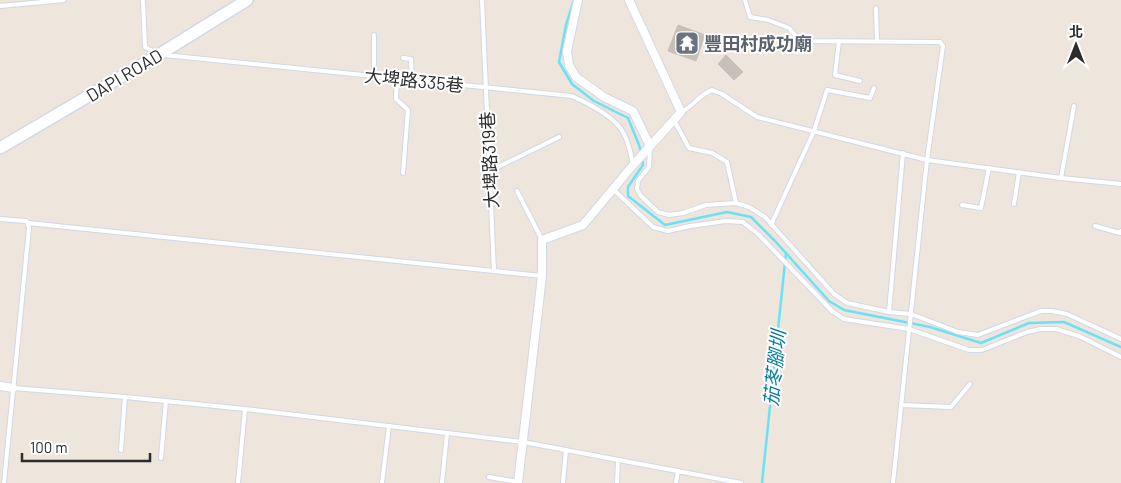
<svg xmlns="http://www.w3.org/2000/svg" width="1121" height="483" font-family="Barlow,'Noto Sans TC',sans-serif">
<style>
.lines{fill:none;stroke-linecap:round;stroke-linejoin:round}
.stream{stroke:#6ae2f6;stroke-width:2.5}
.building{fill:#c6c0b8;stroke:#cac1b6}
.service-casing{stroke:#d2d8e5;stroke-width:6}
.minor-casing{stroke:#d2d8e5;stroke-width:10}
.secondary-casing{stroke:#d2d8e5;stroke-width:14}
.service{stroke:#fff;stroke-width:4}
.minor{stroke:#fff;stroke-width:8}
.secondary{stroke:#fff;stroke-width:11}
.labels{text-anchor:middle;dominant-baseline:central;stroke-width:4;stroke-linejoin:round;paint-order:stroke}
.worship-label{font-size:18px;font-weight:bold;fill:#5b616d;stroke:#fff;text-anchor:start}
.street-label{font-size:18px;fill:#2c2c2c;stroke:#fff}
.water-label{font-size:19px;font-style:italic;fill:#067c9f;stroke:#fff}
</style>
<rect width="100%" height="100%" fill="#eee5dd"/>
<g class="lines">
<g class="stream">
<polyline points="574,0 566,25 559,62 572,84 594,101 628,118 639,145 641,152"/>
<polyline points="642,158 643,165 628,187 628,196 665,225 727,212 751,217 775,241 829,301 844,310 930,327 981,343 1029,323 1064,322 1121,347"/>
<polyline points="762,483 786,253"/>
</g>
</g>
<g class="building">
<polygon points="678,25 705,35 696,61 668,51"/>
<polygon points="726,55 743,72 734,80 718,64"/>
</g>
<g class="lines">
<g class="service-casing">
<g id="service">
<polyline points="143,0 145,47 157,53"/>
<polyline points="482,0 494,271 542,276"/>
<polyline points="745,0 750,17 768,20 789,28 800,41 940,42 943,46 927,160 893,483"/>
<polyline points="0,6 64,0"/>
<polyline points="876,8 877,41"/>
<polyline points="839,41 835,75 860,81"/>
<path d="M164,55L572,96C589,104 616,117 624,134C629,143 631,154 633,165"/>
<polyline points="403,58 411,59 412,80"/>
<polyline points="374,76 374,35"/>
<polyline points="397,78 396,99 408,110 403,173"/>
<path d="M681,112C693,107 700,94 712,90L722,94L757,117L927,160L1061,178L1121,184"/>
<polyline points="674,120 689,148 712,153 727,162 736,203"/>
<polyline points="650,148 649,167 638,181 637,189 641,196 658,212 669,215 683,213 706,205 736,203 749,207 765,217 834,294 847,303 889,312"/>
<polyline points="903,153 889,312 911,314 958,332 978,335 1022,318 1041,311 1052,311 1067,314 1121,339"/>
<polyline points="490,171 559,137"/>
<polyline points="1061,178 1074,106"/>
<polyline points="613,189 653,227 668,231 690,226 726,221 743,222 759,235 832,311 844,319 909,329 969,350 982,350 1027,332 1041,329 1056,329 1079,336 1121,357"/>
<polyline points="517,191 542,240"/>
<polyline points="1014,204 1019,172"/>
<polyline points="962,205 981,208 989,168"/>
<polyline points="0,219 26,221 28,223 29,228 4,483"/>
<polyline points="28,223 494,271"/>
<polyline points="771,225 814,131 827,90 870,98 874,88"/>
<polyline points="1095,226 1120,233 1121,231"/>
<polyline points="13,388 125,397 245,409 523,442 741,483"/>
<polyline points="901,405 951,407 970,384"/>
<polyline points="121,450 125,397"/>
<polyline points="161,458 166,401"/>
<polyline points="489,477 518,482"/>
<polyline points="238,483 245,409"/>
<polyline points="382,483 389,426"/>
<polyline points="442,483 447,433"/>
<polyline points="563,483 566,450"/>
<polyline points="617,483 618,460"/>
<polyline points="676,483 678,471"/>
</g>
</g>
<g class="minor-casing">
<g id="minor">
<polyline points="578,0 567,51 569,65 576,77 604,97 633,111 650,146"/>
<polyline points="0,386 13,388"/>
<polyline points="518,483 542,276 542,240 583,225 633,165 681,112 629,0"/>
</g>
</g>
<g class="secondary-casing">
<polyline id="secondary" points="0,148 160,54 247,0"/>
</g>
<use href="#service" class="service"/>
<use href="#minor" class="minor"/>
<use href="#secondary" class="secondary"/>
</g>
<defs>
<g id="temple-square" transform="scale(1.25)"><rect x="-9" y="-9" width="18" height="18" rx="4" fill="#6b7280" stroke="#fff"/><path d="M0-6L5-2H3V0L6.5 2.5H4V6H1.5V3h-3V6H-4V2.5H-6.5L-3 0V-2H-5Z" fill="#fff"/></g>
</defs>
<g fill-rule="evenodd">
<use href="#temple-square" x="687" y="43"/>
</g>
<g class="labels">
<g class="worship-label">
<text x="704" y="43">豐田村成功廟</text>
</g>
<g class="street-label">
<text transform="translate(124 75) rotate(-31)">DAPI ROAD</text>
<text transform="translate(414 80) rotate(6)">大埤路335巷</text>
<text transform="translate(489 160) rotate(-93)">大埤路319巷</text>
</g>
<g class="water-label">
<text transform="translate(774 368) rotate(-84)">茄苳腳圳</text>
</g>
</g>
<g transform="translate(1076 45)" stroke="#ffffff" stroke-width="4" paint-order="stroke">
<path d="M0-4L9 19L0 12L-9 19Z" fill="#2c2c2c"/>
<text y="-8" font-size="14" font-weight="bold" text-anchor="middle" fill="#2c2c2c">北</text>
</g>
<path d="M22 453v8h128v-8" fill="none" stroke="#2c2c2c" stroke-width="2.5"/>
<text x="30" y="453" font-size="15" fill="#2c2c2c" stroke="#ffffff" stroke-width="4" paint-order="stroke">100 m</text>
</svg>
